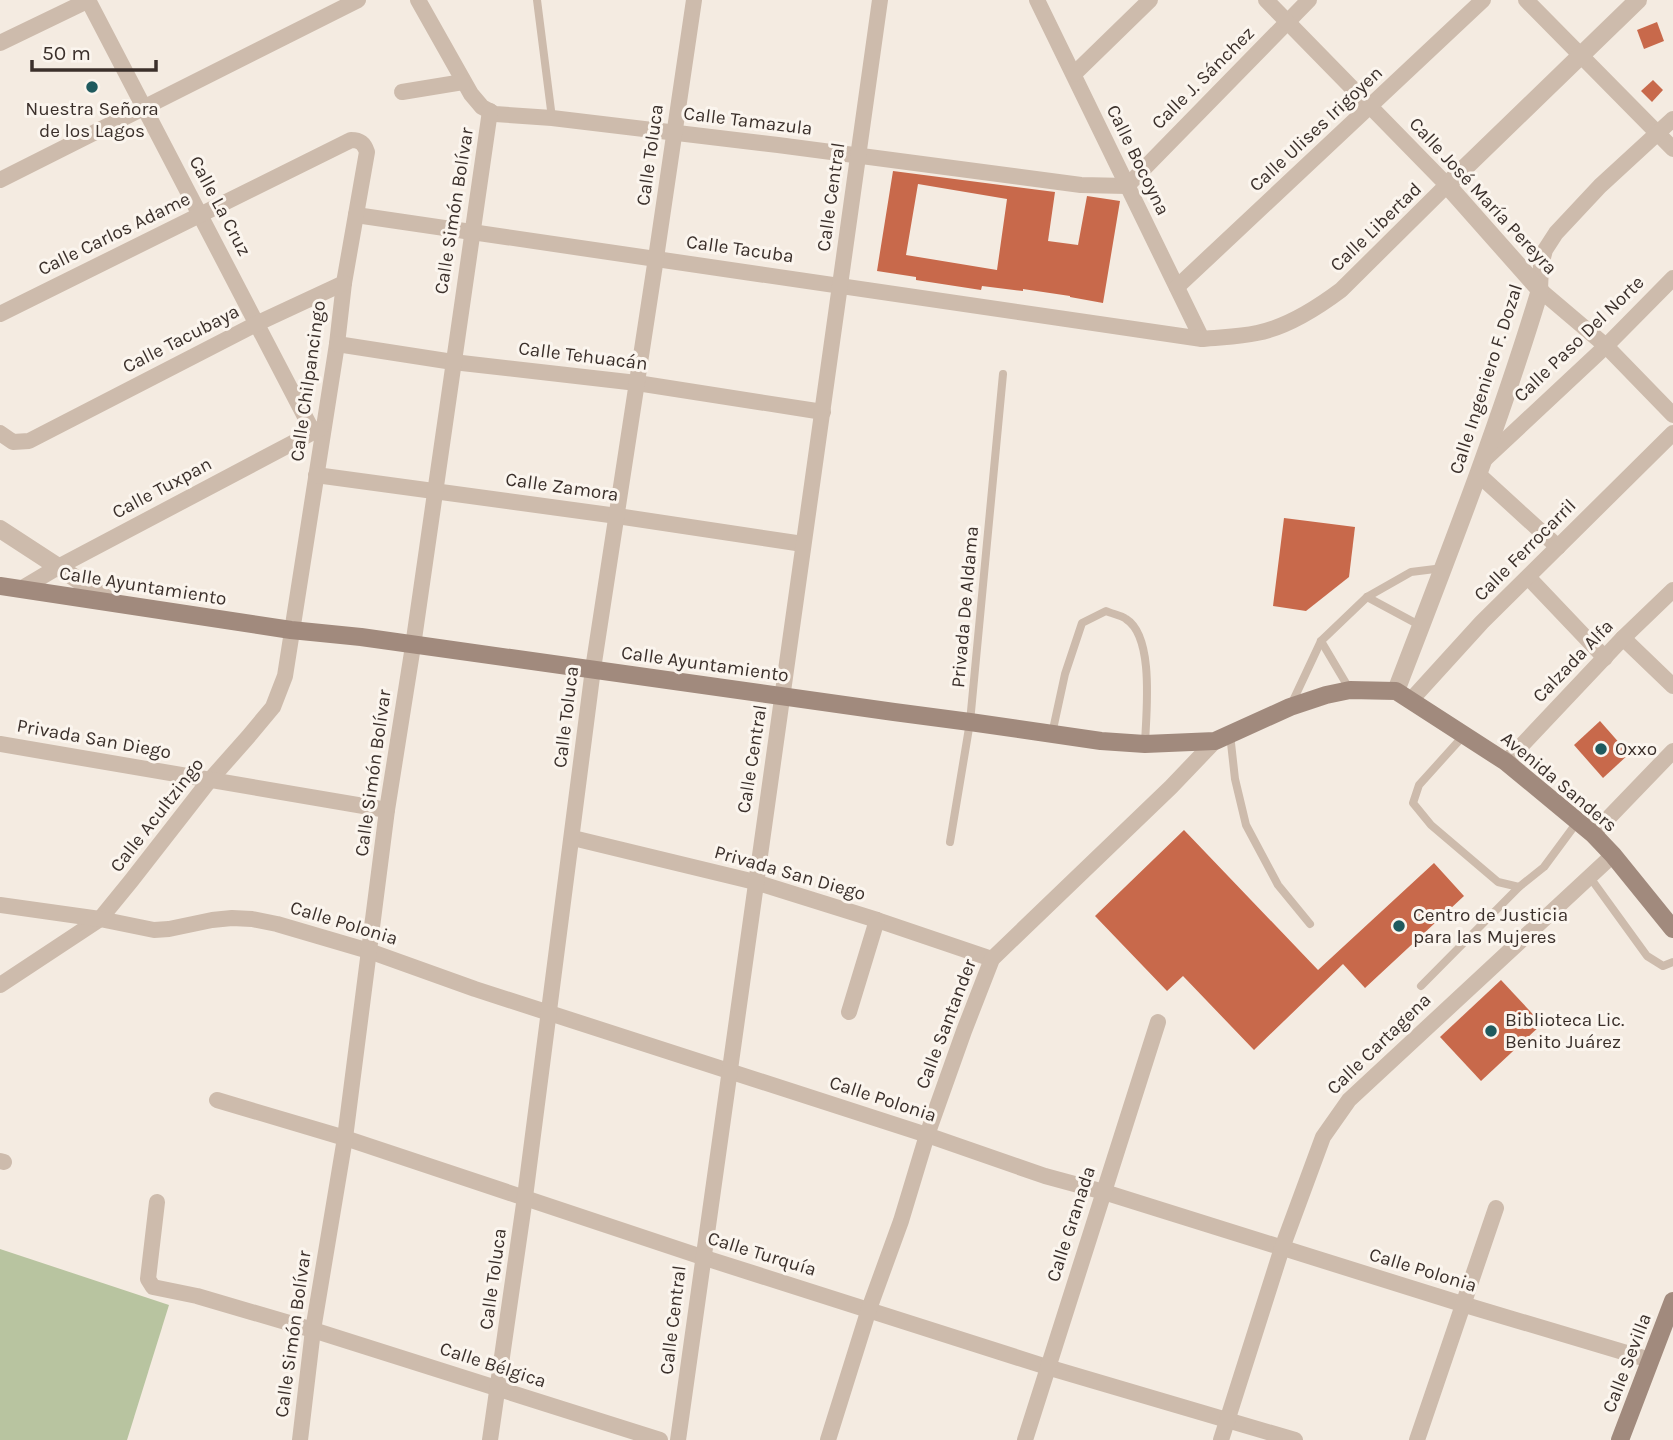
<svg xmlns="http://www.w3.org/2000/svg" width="1673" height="1440" font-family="Karla,sans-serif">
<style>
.green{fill:#b8c4a0}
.building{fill:#c8694b;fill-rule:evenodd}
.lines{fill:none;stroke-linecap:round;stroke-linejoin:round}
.service{stroke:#cdbbac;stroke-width:8}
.minor{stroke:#cdbbac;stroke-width:16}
.tertiary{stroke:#cdbbac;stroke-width:18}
.secondary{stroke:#a18a7d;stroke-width:18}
.poi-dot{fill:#1f5a5e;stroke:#fbf5ee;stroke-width:2.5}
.labels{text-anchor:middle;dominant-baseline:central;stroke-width:6;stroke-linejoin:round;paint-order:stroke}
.street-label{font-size:19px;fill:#3b302b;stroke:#fbf5ee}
.poi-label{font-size:19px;fill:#3b302b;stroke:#fbf5ee;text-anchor:start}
</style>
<rect width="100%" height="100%" fill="#f4ebe1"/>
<polygon class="green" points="0,1249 169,1305 127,1440 0,1440"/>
<g class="building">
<polygon points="1657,22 1664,41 1644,49 1637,30"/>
<polygon points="1653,80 1663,90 1652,102 1641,91"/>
<path d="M893,171L1055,192L1048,241L1078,245L1087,196L1120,201L1103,303L1070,297V296L1023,289V291L982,286L981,290L916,280V277L877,271ZM918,184L1007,199L997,270L906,255Z"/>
<polygon points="1284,518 1355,527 1349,577 1306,611 1273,606"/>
<polygon points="1600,721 1629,754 1603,778 1574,745"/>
<polygon points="1184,830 1318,970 1434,863 1464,896 1365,988 1343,964 1254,1050 1183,976 1167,991 1095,916"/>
<polygon points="1501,980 1542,1024 1481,1081 1440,1037"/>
</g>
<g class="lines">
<g class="service">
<polyline points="537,0 552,118"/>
<polyline points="1367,597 1421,626"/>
<polyline points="1321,641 1350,690"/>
<polyline points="1291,705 1321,641 1367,597 1411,572 1443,568"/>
<path d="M1052,734L1065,674L1082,623L1106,611C1112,614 1121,615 1126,619C1155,637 1146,714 1145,744"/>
<polyline points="1230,734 1235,779 1246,825 1278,885 1310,924"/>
<polyline points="1465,734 1419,785 1413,803 1431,825 1498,882 1519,887 1544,867 1578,821"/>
<polyline points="950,842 970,722 1003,374"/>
<polyline points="1589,876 1647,956 1663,966 1673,962"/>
<polyline points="1421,986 1519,887"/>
</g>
<g class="minor">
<polyline points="88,0 313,432"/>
<polyline points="418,0 471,94 482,107 495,114 552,118 778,145 1081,185 1127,186 1309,0"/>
<polyline points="1037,0 1202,339"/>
<polyline points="1526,0 1673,149"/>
<polyline points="0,43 89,0"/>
<polyline points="1074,74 1150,0"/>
<polyline points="402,92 463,82"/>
<polyline points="1673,119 1600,186 1556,233 1545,250 1541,265 1540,290 1606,346 1673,415"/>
<polyline points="0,180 358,0"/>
<path d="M356,215L1202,339C1220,337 1239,337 1257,333C1288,327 1317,308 1341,290L1447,185L1266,0"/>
<polyline points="1177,287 1483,0"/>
<path d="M0,314L351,140C360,140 364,143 367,152L344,283L337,344L285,676L273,707L248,737L209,781L131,881L100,919L0,985"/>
<polyline points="337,344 453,362 637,383 823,412"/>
<polyline points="0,433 13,442 29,441 258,323 344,283"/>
<polyline points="1484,460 1606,346 1673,278"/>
<polyline points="1478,474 1558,547"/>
<polyline points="316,475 617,516 803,544"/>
<polyline points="1528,577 1605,658"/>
<polyline points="21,589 58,567 321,428"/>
<polyline points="1623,638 1673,686"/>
<polyline points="1411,700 1482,622 1673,433"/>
<polyline points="0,744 387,810"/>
<polyline points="1506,762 1623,638 1673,590"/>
<polyline points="1593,834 1673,751"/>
<polyline points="573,838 755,882 877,920 992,959"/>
<polyline points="0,905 100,919 154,930 169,929 212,920 232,918 252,919 277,924 369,951 475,989 927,1135 1045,1176 1104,1192 1462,1304 1650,1360"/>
<polyline points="849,1012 877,920"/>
<polyline points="217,1100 345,1138 702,1257 1047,1367 1295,1440"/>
<polyline points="0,1161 4,1162"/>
<polyline points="157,1202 148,1279 153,1287 197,1296 313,1330 660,1440"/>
<polyline points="300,1440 313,1330 345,1138 387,810 413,646 490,111"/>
<polyline points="490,1440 525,1197 593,669 656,258 694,0"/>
<polyline points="678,1440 880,0"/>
<polyline points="828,1440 869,1309 901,1221 927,1135 964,1031 992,959 1171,787 1215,741"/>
<polyline points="1025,1440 1158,1022"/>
<polyline points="1221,1440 1282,1248 1323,1137 1349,1100 1613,855"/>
<polyline points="1417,1440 1496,1208"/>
</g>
<g class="tertiary">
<polyline points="0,529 112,602"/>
<path d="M1396,691C1447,558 1499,426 1540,290L1447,185L1638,0"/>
</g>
<g class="secondary">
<polyline points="0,586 291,630 361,637 894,712 970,722 1101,741 1145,744 1215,741 1290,707 1326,695 1350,690 1396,691 1506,762 1593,834 1613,855 1673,929"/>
<polyline points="1620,1440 1673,1301"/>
</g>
</g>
<g class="poi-dot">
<circle cx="92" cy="87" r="7"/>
<circle cx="1601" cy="749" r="7"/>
<circle cx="1399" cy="926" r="7"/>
<circle cx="1491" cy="1031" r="7"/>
</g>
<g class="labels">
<g class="street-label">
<text transform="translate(1203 78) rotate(-45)">Calle J. Sánchez</text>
<text transform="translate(748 121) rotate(7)">Calle Tamazula</text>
<text transform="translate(1316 129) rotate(-43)">Calle Ulises Irigoyen</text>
<text transform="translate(650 155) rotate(-82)">Calle Toluca</text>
<text transform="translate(1138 160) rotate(64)">Calle Bocoyna</text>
<text transform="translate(1483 196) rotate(47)">Calle José María Pereyra</text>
<text transform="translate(831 197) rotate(-82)">Calle Central</text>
<text transform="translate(220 206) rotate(62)">Calle La Cruz</text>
<text transform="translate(454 211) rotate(-81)">Calle Simón Bolívar</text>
<text transform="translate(1376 227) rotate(-44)">Calle Libertad</text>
<text transform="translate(114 234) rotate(-26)">Calle Carlos Adame</text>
<text transform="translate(740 249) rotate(8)">Calle Tacuba</text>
<text transform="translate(181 339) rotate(-27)">Calle Tacubaya</text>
<text transform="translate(1579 339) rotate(-44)">Calle Paso Del Norte</text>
<text transform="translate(583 356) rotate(7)">Calle Tehuacán</text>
<text transform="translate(1486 379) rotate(-72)">Calle Ingeniero F. Dozal</text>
<text transform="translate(308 381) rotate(-82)">Calle Chilpancingo</text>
<text transform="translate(562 487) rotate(8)">Calle Zamora</text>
<text transform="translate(162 488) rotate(-28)">Calle Tuxpan</text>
<text transform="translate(1525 550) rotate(-45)">Calle Ferrocarril</text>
<text transform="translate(143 586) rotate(9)">Calle Ayuntamiento</text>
<text transform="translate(965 607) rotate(-85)">Privada De Aldama</text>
<text transform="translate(1573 661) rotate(-46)">Calzada Alfa</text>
<text transform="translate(705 664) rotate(8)">Calle Ayuntamiento</text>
<text transform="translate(566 717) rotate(-83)">Calle Toluca</text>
<text transform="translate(94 739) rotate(10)">Privada San Diego</text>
<text transform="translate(752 759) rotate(-81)">Calle Central</text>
<text transform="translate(373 773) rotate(-82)">Calle Simón Bolívar</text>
<text transform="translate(1559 782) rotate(40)">Avenida Sanders</text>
<text transform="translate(157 815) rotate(-52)">Calle Acultzingo</text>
<text transform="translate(790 873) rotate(16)">Privada San Diego</text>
<text transform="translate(344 923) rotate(17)">Calle Polonia</text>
<text transform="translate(946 1024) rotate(-69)">Calle Santander</text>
<text transform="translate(1379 1044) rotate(-44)">Calle Cartagena</text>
<text transform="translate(883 1099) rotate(18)">Calle Polonia</text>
<text transform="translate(1071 1224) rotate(-72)">Calle Granada</text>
<text transform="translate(762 1254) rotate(17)">Calle Turquía</text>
<text transform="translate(1423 1270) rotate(17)">Calle Polonia</text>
<text transform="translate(493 1279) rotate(-82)">Calle Toluca</text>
<text transform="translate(673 1320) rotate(-83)">Calle Central</text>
<text transform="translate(293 1334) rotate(-82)">Calle Simón Bolívar</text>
<text transform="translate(1627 1363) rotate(-69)">Calle Sevilla</text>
<text transform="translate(493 1365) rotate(18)">Calle Bélgica</text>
</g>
<g class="poi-label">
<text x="92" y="109" text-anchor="middle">Nuestra Señora<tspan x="92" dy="22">de los Lagos</tspan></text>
<text x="1615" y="749">Oxxo</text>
<text x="1413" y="915">Centro de Justicia<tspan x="1413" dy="22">para las Mujeres</tspan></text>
<text x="1505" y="1020">Biblioteca Lic.<tspan x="1505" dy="22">Benito Juárez</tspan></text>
</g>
</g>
<path d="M32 60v10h124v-10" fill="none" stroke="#3b302b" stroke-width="3.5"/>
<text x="42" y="60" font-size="21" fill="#3b302b" stroke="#fbf5ee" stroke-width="5" paint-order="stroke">50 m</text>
</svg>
